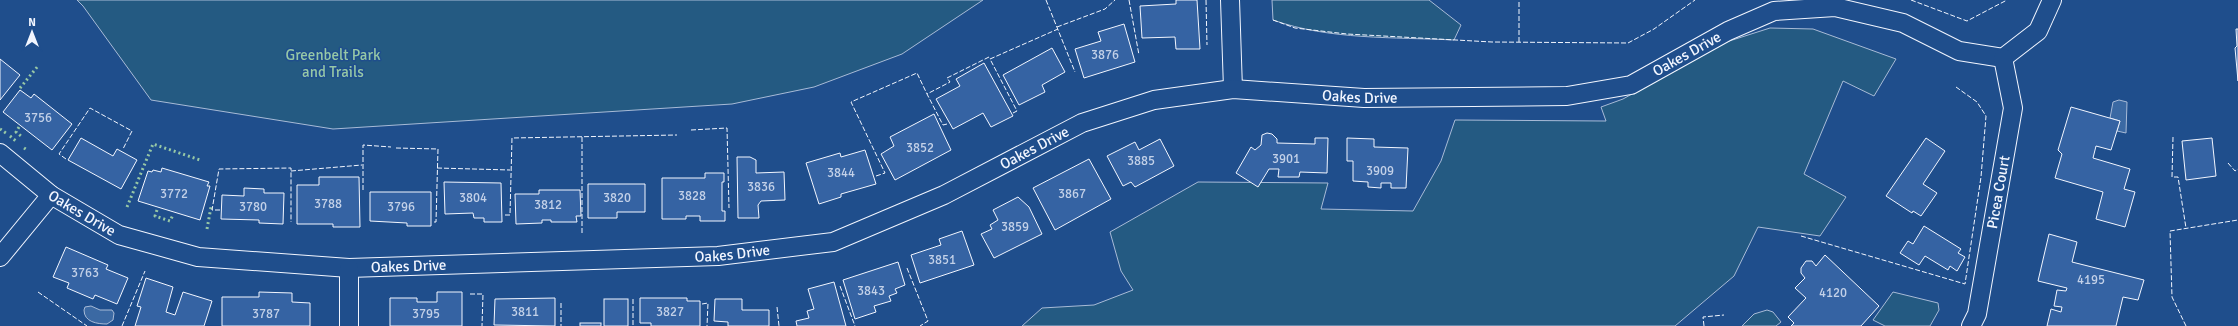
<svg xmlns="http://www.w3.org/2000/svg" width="2238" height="326" font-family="Signika,sans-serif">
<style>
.green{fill:#245a82;stroke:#a8bbd7}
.water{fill:#3b69a3;stroke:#a8bbd7}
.building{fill:#3563a3;stroke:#f2f6ff}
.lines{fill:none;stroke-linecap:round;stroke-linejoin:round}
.minor-casing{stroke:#f2f6ff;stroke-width:20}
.minor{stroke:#1f4e8c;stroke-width:18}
.hedge{stroke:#97c8a6;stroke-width:3;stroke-dasharray:2 3;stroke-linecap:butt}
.fence{stroke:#f2f6ff;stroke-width:1;stroke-dasharray:5 2;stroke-linecap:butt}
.labels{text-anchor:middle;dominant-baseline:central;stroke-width:3;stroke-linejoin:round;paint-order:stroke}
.number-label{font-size:13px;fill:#c3d1e8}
.street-label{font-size:15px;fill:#f2f6ff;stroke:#1f4e8c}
.park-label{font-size:15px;fill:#97c8a6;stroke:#1f4e8c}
</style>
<rect width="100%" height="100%" fill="#1f4e8c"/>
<g class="green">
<polygon points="77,0 983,0 902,54 814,87 732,104 333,129 151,100 83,6"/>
<path d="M1272,0H1429L1461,25L1454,40C1394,37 1329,40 1273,20Z"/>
<polygon points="1770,28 1813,29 1896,59 1874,96 1843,81 1804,174 1846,197 1820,236 1758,227 1734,276 1675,326 1022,326 1042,308 1094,305 1133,290 1121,271 1110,232 1198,182 1328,183 1321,209 1413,211 1441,161 1455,120 1606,121 1601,107 1623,99 1723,43"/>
<polygon points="1893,292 1938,303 1939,310 1930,326 1885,326 1873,320"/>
<polygon points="1767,310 1773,312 1781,322 1776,326 1742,326 1754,314"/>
</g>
<g class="water">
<polygon points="2119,100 2127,102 2126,133 2117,131 2120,121 2110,118 2113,102"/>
<path d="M91,306L100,310H112L114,313L113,320L107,324C97,324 84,322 84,310L85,307Z"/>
</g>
<g class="building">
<polygon points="1176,0 1197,0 1200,49 1176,49 1175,37 1142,38 1140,6 1176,4"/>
<polygon points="1124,24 1135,62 1084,78 1075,49 1101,41 1098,32"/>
<polygon points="2236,29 2238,29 2238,81 2235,48 2237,46"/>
<polygon points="1052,48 1065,72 1042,85 1045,92 1019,105 1003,75"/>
<polygon points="0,59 20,75 0,100"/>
<polygon points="984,63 1013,116 991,127 983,113 953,129 936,99 960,86 956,79"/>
<polygon points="20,90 31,98 34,94 72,124 52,150 3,112"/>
<polygon points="2071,107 2120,121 2111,150 2096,146 2093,158 2130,169 2124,189 2135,192 2125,227 2096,219 2103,192 2055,178 2062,154 2058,150"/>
<polygon points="934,114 951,150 895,180 881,154 894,146 890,137"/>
<polygon points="1267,133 1272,134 1277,139 1277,143 1315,144 1315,138 1328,138 1327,173 1300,172 1299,177 1278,177 1279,169 1269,169 1258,187 1236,173 1251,147 1255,150 1261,145 1262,135"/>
<polygon points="81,138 113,156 117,149 137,160 121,189 68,160"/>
<polygon points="1347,138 1374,139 1374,147 1408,148 1406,188 1391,188 1391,183 1381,183 1381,188 1368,187 1368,182 1353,181 1353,161 1347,161"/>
<polygon points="1926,138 1945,151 1923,184 1937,193 1921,216 1913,211 1912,213 1886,196"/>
<polygon points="2212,138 2216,176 2186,180 2182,141"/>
<polygon points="1160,139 1174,166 1135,187 1131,182 1123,186 1107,156 1135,142 1139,150"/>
<polygon points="865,150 876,184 841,194 841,197 819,204 806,163 840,153 841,157"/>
<polygon points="737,157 750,157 756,160 756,173 784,172 785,200 761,201 758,205 759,218 738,218"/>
<polygon points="1089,159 1111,199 1055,230 1033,188"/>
<polygon points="162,168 209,182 207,186 210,186 200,220 138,201 148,171 152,172 153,170 161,172"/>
<polygon points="705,173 724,173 724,182 722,182 722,211 725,211 725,221 700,221 700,216 686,216 686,219 662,219 662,178 705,178"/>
<polygon points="319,177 359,177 360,227 333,227 333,224 297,224 297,185 319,185"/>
<polygon points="444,182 501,183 502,222 484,222 484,218 474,218 473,213 445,214"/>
<polygon points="588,184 645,184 645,212 617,212 617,218 588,218"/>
<polygon points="244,188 264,189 264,193 284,193 283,224 259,223 259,220 221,219 222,195 244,196"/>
<polygon points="539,190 580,190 581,216 576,216 577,222 551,222 551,220 542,220 542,223 516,224 515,194 539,194"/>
<polygon points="370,192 431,192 431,226 407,226 407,223 370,221"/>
<polygon points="1018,197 1029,207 1042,234 994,258 981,234 992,229 990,225 998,220 993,210"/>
<polygon points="1924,226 1961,249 1958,253 1965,257 1957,271 1950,266 1948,270 1925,256 1919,265 1900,253 1908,241 1913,244"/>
<polygon points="962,231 974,265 920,283 911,255 941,245 939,239"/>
<polygon points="2049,234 2077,242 2072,262 2144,280 2138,300 2123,297 2116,326 2047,326 2051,309 2061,312 2062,307 2054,306 2057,290 2066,291 2067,288 2038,281"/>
<polygon points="66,247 108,265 106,269 128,278 117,304 95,295 93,299 67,288 69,283 53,277"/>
<polygon points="1825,255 1879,306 1861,326 1791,326 1794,323 1788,317 1806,298 1795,288 1805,278 1801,273 1801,268 1806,261 1812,261 1816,266"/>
<polygon points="898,262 905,285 895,289 897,293 889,296 891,301 874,306 876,312 855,319 843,280"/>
<polygon points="146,278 173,287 166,312 175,315 183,292 212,301 204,326 135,326 141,307 137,306"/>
<polygon points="834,282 846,326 797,326 796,321 809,318 807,311 814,309 808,289"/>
<polygon points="259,292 292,293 292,302 310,303 310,326 222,326 222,297 259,297"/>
<polygon points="437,292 462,292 462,326 390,326 390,298 417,298 417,302 437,302"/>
<polygon points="555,298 555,326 494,325 495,299"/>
<polygon points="640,298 687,298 687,301 700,301 700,326 651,326 651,323 640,323"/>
<rect x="604" y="299" width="24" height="27"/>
<polygon points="715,299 742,299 742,310 769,310 769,326 728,326 728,322 714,321"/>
<rect x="580" y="323" width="21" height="3"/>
</g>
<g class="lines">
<g class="minor-casing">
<g id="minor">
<polyline points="1230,0 1233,89"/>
<path id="s1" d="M0,153L51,195L119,235L198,257L349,268L718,256L833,242L944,195L1082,123L1154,100L1233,89L1364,98L1567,96L1631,85L1728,31L1774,11L1835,7L1903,23L1959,51L2003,58L2038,31L2052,0"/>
<polyline points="0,257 51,195"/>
<polyline points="349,268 349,326"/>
<path id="s2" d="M1971,326L1977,314L2013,108L2003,58"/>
</g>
</g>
<use href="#minor" class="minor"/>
<g class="hedge">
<polyline points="20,88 38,66"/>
<polyline points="19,127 16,132 21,136"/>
<polyline points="0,129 6,133"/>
<polyline points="10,136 17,142"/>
<polyline points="24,148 27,150"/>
<polyline points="127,207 153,144 200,160"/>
<polyline points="157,210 155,216 170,221 173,215"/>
<polyline points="207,229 211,207"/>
</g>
<g class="fence">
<polyline points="1046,0 1075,72"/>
<polyline points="1129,0 1139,55"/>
<polyline points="1206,0 1207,45"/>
<polyline points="1911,0 1967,21 2007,0"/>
<polyline points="1273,20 1295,28 1347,34 1492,42 1628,43 1654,29 1695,0"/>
<polyline points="1057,27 1105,9 1115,0"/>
<polyline points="1519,42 1519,0"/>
<polyline points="1013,113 1017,111 990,59 1058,29"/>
<polyline points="947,124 943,125 927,94 950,82 947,78 989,57 990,59"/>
<polyline points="691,130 727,128 729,208"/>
<polyline points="582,137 582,233"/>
<polyline points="2173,137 2172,177 2178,177 2186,228"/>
<polyline points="396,148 438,149 436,222 433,222"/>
<polyline points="66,159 59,154 90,108 132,131 123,149"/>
<polyline points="2228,163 2235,171 2238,169"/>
<polyline points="437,168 510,170"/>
<polyline points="291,171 362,165"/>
<polyline points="876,176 885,173 851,102 917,73 927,94"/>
<polyline points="363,190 363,145 391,147"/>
<polyline points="220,210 212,210 219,169 291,168 291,222"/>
<polyline points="505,215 510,215 512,138 677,135"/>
<polyline points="1801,236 1965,284 1981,177 1986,116 1977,102 1956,87"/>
<polyline points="907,268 928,321 920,326"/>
<polyline points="840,286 855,326"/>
<polyline points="38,292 87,326"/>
<polyline points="470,294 483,294 482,326"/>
<polyline points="633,299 633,326"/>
<polyline points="561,303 561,326"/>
<polyline points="702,304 708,303 707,326"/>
<polyline points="777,307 779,326"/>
<polyline points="122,326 145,271"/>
<polyline points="1704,326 1703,317 1724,315"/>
<polyline points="2186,326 2172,297 2170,231 2238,220"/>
</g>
</g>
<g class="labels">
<g class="number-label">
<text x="1105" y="55">3876</text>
<text x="38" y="118">3756</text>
<text x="920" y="148">3852</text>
<text x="1286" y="159">3901</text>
<text x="1141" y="161">3885</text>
<text x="1380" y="171">3909</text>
<text x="841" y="173">3844</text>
<text x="761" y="187">3836</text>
<text x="174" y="194">3772</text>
<text x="1072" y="194">3867</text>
<text x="692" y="196">3828</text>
<text x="473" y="198">3804</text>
<text x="617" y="198">3820</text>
<text x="328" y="204">3788</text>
<text x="548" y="205">3812</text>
<text x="253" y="207">3780</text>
<text x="401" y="207">3796</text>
<text x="1015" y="227">3859</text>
<text x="942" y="260">3851</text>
<text x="85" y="273">3763</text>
<text x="2091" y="280">4195</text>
<text x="871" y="291">3843</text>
<text x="1833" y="293">4120</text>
<text x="525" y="312">3811</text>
<text x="670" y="312">3827</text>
<text x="266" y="314">3787</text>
<text x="426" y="314">3795</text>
</g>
<g class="street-label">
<text stroke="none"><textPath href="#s1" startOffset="1758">Oakes Drive</textPath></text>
<text stroke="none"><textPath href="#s1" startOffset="1422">Oakes Drive</textPath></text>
<text stroke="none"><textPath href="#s1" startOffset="1086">Oakes Drive</textPath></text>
<text stroke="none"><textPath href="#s2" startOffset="137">Picea Court</textPath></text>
<text stroke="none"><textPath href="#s1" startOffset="102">Oakes Drive</textPath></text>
<text stroke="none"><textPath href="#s1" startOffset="762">Oakes Drive</textPath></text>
<text stroke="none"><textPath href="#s1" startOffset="438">Oakes Drive</textPath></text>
</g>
<g class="park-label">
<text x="333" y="55">Greenbelt Park<tspan x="333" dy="17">and Trails</tspan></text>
</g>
</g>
<g transform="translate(32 32)" stroke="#1f4e8c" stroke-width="3" paint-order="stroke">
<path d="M0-3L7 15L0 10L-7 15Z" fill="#f2f6ff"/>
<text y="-6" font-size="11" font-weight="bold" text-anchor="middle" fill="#f2f6ff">N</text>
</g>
</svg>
